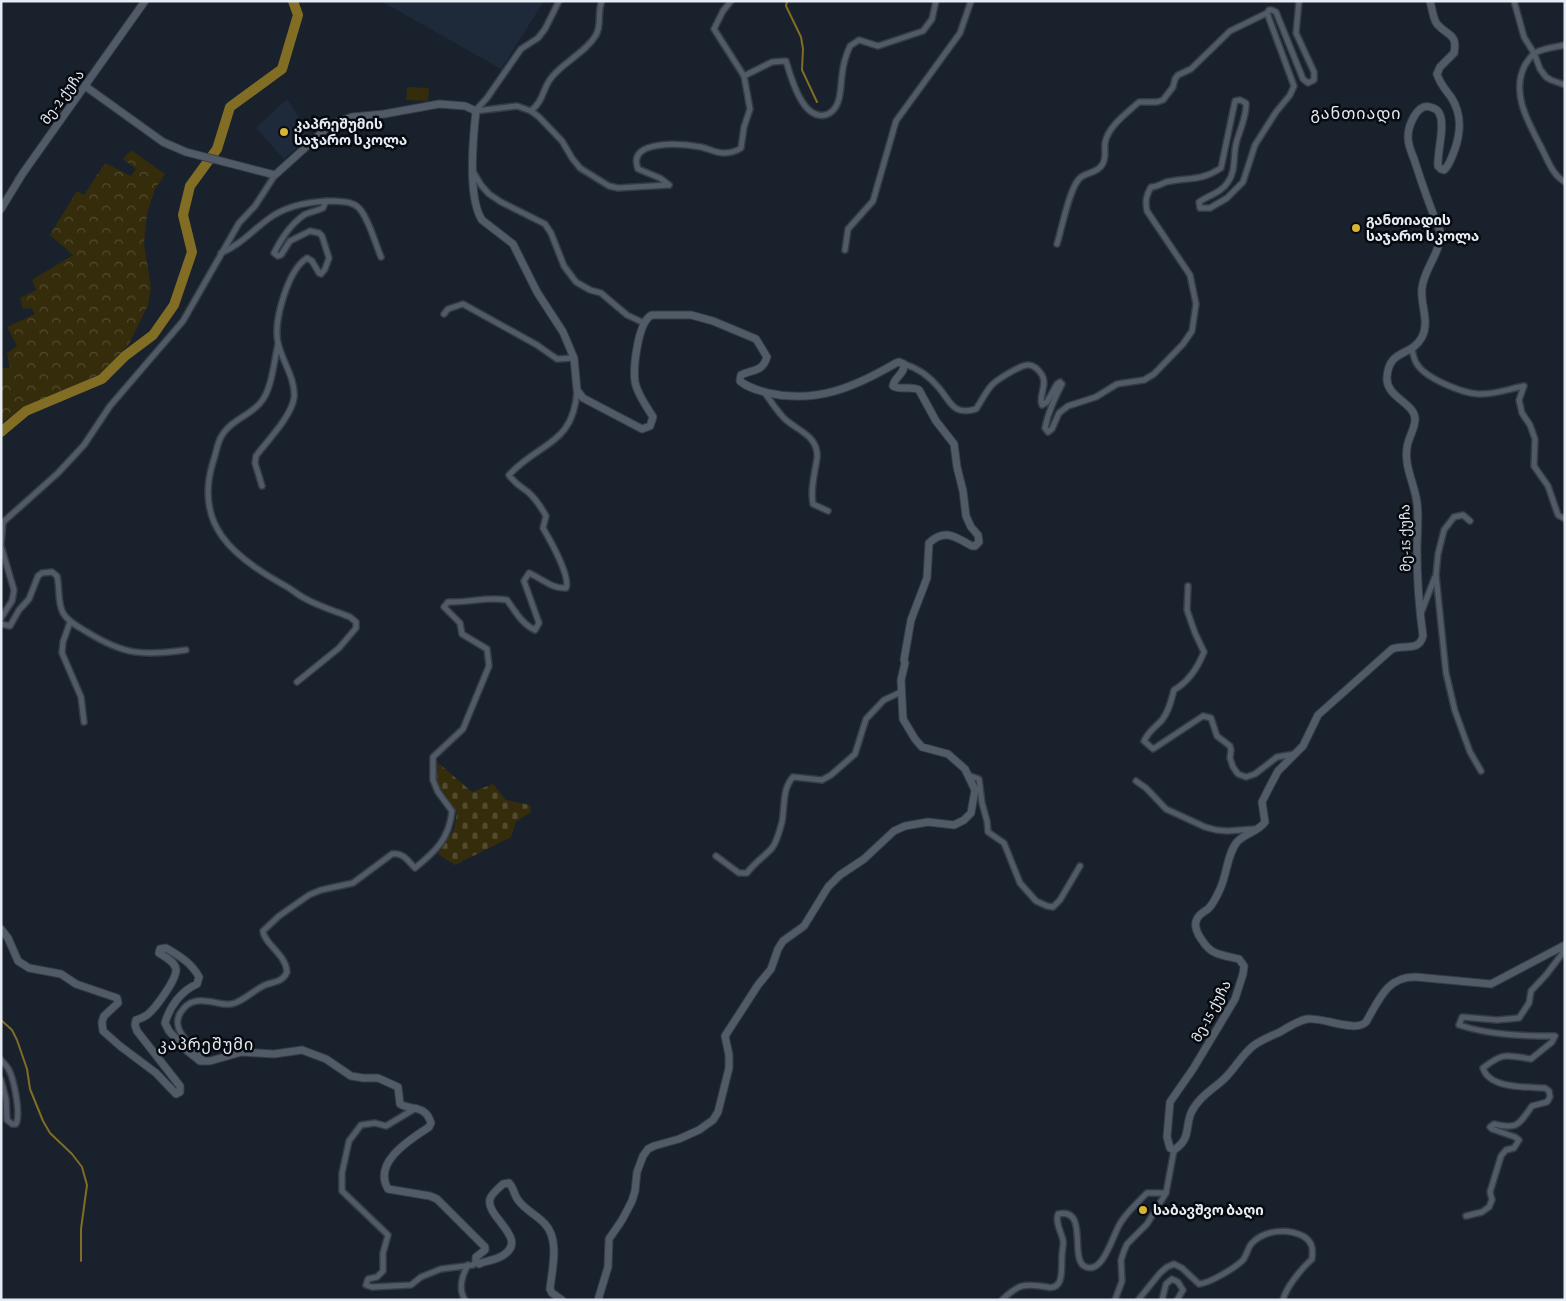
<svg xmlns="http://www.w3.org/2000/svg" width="1566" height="1301" font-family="'Crimson Pro','Noto Sans Georgian',serif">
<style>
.built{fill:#1e2a3a}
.green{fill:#352c0b}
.forest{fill:url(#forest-crowns)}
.cemetery{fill:url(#cemetery-stones)}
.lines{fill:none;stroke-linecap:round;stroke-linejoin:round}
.stream{stroke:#816d23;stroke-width:2}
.river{stroke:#816d23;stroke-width:10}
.street-casing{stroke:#363c45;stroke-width:8}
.secondary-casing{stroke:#363c45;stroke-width:9}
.street{stroke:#515b68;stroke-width:5}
.secondary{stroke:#515b68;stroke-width:7}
.poi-dot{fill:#d7b434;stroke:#070a0f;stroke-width:2}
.labels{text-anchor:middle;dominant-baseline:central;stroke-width:5;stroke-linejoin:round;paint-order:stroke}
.street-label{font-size:14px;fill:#e6ecf4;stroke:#070a0f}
.poi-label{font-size:14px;font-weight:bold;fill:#e6ecf4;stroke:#070a0f;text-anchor:start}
.quarter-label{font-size:16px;letter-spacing:1px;fill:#e6ecf4;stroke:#070a0f}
</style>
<defs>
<pattern id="forest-crowns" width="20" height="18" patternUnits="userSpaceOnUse" patternTransform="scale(1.25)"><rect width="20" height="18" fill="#352c0b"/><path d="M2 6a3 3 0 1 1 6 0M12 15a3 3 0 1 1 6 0" fill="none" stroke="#524b2f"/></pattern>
<pattern id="cemetery-stones" width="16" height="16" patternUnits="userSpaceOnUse" patternTransform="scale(1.25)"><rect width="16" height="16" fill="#352c0b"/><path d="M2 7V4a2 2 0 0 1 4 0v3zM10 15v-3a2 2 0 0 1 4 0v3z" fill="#524b2f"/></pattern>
</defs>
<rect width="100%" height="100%" fill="#18212c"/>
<g class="built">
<polygon points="381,1 544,1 501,69"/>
<polygon points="287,99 311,136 284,159 256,128"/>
</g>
<polygon class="green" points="407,87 429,88 428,101 406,100"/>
<polygon class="forest" points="131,150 165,174 155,189 147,213 144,243 151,288 148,305 129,344 100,374 26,407 1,423 1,368 10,368 7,353 17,346 7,327 35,314 31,308 23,309 20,298 36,290 32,280 73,255 50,235 77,191 84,195 105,163 131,176 136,169 123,159"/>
<polygon class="cemetery" points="437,762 472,792 493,784 506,800 530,805 531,812 516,822 511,837 455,865 438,854 454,829 457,813 439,790 433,779"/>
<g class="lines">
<g class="stream">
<polyline points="787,1 786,6 801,37 803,49 802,70 817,102"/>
<polyline points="15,179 21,171"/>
<polyline points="1,1020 12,1030 17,1040 27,1069 30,1089 43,1121 50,1133 72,1154 82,1167 87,1185 81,1229 81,1261"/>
</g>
<polyline class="river" points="1,432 26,411 102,379 125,356 153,335 174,305 192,252 183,215 190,186 217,149 230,107 282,69 298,15 293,1"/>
<g class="street-casing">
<g id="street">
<polyline points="1514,1 1524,37 1534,53 1540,69 1546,77 1551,80 1565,85"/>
<path d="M1565,45C1556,47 1543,48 1535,53C1531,55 1528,61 1525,65C1511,92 1527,120 1540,145C1547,158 1552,175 1565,182"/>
<path d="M744,76L772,62L786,61C791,77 802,120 825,115C831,114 836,108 838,102C841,94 841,83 842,75C843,65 846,55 850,46L859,40L878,46L923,31L932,19L936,1"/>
<polyline points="476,110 487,98 521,49 538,38 545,29 559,1"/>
<polyline points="476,111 517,106 531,111 539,117 562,141 572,158 580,168 609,186 618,188 669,185"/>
<path d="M531,111C544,99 541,94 549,81C559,64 585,54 596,35C602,25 597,11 602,1"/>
<polyline points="474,173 481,185 489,194 501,202 545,224 551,233 564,266 576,282 590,290 601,293 627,315 644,323"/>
<path d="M669,185L660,178L638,169C626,138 685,144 701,147C709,149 716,153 724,153C731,153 735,152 741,148L744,127L750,109L744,76L714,29L723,11L731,1"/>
<path d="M1057,244C1062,228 1069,190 1079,179C1085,172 1096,174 1102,165C1107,158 1104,151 1105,143C1108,126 1127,113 1139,102H1157L1163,100L1173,87L1175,79L1178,75L1191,69L1230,31L1267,13"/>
<polyline points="845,250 848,229 873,201 896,121 960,33 971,1"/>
<path d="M221,253C244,243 254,228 274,215C291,205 314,201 334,201C343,202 352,201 359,208C369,219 375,243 381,257"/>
<polyline points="444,314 448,309 463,304 537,345 557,359 574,358"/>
<path d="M278,344C274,361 272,389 261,402C250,416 230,420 221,437C217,444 216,454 213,462C194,524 232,556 282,584C290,588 297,594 304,598C318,606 335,611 350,617L356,622V628L339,648L297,682"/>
<path d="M1412,349C1413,354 1414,360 1417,364C1425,378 1462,393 1478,394C1493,395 1509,389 1524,386L1519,400L1522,413L1530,425L1535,439L1534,466L1548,486L1558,515L1565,519"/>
<path d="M904,364C918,368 930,377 939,388C951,402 953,416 976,409C981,402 985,393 991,386C996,380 1019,366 1027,365C1033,364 1039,370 1042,375C1048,385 1038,396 1042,405L1047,402L1057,384L1060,382L1062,384C1055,398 1048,412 1045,428L1048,432L1052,429L1059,413L1068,406L1096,397L1117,384L1144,380L1154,374L1183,344L1192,331L1196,304L1190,275L1147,211C1145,201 1146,196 1151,187C1157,187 1161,184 1166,182C1188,177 1200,182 1221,168L1235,101L1240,100L1246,103C1247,117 1239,131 1236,144C1233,157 1236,171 1228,182C1221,193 1209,195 1199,202L1200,208H1210L1227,198L1243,182L1255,145L1276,112L1290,95L1294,86L1267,13L1269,10H1272L1276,12L1303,79L1308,83L1314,80V72L1296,33L1299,1"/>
<path d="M764,392C771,401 778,413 786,420C799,431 819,437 817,458C815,473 810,489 813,504L828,511"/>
<path d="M262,486L255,463L256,456C267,441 291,417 294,398C296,379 282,361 278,343C273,321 288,270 307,258L312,261L319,273L321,274L325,269L329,258L322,236L319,233L310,231L290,241L281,255L278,256L274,253C281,239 291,224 304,215C309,212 317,211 323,208L326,201"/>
<polyline points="1470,521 1463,515 1454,517 1444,530 1438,554 1436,575 1446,673 1455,711 1470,752 1481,771"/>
<polyline points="1,524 58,473 84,445 110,406 183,321 239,223 255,206 275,175"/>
<polyline points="1,544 3,522"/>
<polyline points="1,546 14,590 12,601 1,618"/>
<path d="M1188,586L1187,610L1195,633L1204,652C1198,667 1188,682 1174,690C1171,701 1169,711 1162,720C1154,729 1150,729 1144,741L1153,749L1203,716L1211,718L1217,736L1230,746L1231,750L1230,758L1233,767L1238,774L1246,777L1255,774L1277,757L1295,754"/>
<polyline points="1421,613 1435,577"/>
<polyline points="70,622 63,642 62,653 81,697 84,722"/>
<path d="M1,624L10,626L19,610L29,599L38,576L42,573L52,572L57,576C60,588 57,601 63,613C68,622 79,627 87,632C124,655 143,656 186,650"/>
<polyline points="968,775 979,779 982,803 987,821 988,832 1004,843 1020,883 1036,901 1047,906 1053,907 1060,900 1080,866"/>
<polyline points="1136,781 1146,788 1166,809 1205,827 1216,830 1227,831 1255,829"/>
<path d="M716,856L739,873H747C755,862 764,857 772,848C777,842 780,829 782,822C785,806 782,789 793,777L822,780L831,775L855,754L866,719L884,700L901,692"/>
<path d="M1,1060C4,1063 7,1066 9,1070C14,1080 21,1114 16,1124H12L7,1120L6,1099L1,1080"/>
<path d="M204,1061C193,1045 165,1028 184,1008C190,1001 197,1000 205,1001C215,1001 225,1007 235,1003C246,999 254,990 265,985C273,982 283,982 287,972C286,954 264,944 263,931L279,916L309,895L321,890L353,883L392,854C403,852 408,861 415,868C436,851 449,839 452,811L438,792L433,780V757L463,729L489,666L487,649L462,634L460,623L444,607L448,602C469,603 487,596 507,600C515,611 522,624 535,630L539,623L524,581L529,573C541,578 552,589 566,588C571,577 550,540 543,528L546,516C541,507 536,499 528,492C520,486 515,484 509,475C539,442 574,445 577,390"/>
<polyline points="416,1108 386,1126 375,1123 361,1125 349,1141 342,1173 342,1191 388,1235 383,1253 383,1271 377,1277 368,1279 366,1285 372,1287 411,1285 421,1277 441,1269 473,1265 476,1261"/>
<path d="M1466,1216L1482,1212L1489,1207L1492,1200L1490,1192L1501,1156L1506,1150L1514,1148L1519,1140L1515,1137L1492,1129L1490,1127L1494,1124C1518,1130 1519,1124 1532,1106L1547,1102L1550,1097L1549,1091L1545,1088C1527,1087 1489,1089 1483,1068C1504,1052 1505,1055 1531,1059L1552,1042L1555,1036C1523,1036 1489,1035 1459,1025L1462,1017L1497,1020L1519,1018L1529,1003L1531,991L1546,975L1562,954V946"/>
<path d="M1139,1299L1160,1273L1167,1267L1174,1264L1182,1268L1199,1284C1210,1283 1235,1268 1243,1260C1247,1255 1248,1247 1252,1243C1265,1230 1287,1228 1303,1236C1313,1242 1313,1249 1312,1259C1302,1268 1286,1287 1283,1300"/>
<path d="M465,1300C458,1289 462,1275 468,1265"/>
<path d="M1002,1300C1018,1284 1025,1283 1047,1287C1065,1291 1061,1267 1062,1255C1062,1250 1064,1245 1063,1240C1061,1231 1055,1223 1058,1214C1090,1207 1068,1261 1086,1267C1104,1274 1113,1233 1121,1222C1128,1211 1138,1202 1147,1193H1166"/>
<polyline points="1115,1300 1122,1281 1121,1260 1124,1251 1127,1244 1147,1224 1166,1193 1174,1150"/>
<polyline points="1162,1300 1166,1284 1172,1279 1178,1282 1183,1290 1177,1300"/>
</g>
</g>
<g class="secondary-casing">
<g id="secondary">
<path d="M1430,1C1432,8 1433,19 1437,24C1447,36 1458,33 1454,53L1440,67L1437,74C1440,84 1445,89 1451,97C1462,114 1461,131 1455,149C1452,156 1450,165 1444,170L1441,169L1438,166C1437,151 1446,124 1439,113C1438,110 1434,108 1430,107C1417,103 1408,126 1408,137C1408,145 1411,152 1414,159C1422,184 1430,207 1440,231C1442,252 1424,268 1422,288C1420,304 1430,322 1422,337C1412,357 1389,348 1387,377C1385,397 1415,403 1415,419C1415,430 1408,437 1407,448C1404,467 1415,485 1417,503C1419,519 1417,533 1417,549C1417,578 1419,607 1423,636C1419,652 1404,644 1392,649L1318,715L1303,746L1278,771L1269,788L1262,802L1265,822C1258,832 1245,833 1237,842C1227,854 1227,875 1220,889C1217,896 1214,903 1208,909C1204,912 1199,914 1197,919C1191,929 1207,950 1216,953C1223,956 1231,957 1239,959L1244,966L1243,974L1235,999L1193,1069L1170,1102L1167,1137L1170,1148L1174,1150C1191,1139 1185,1128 1191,1113C1198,1097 1214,1089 1225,1078C1235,1068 1242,1055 1253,1046C1261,1040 1271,1036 1280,1032C1288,1027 1298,1021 1307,1019C1323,1017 1356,1033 1366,1022C1379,1000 1387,976 1416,977L1491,984L1565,945"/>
<path d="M85,86L163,142L186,152L275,175L327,128L337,122L352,117L384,114L439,104L465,106L476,111C473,138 467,197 482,220L513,244L537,292L563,332L574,358L577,390L583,398L642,429L650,426L653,417C647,407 637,394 635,382C633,367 638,321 652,315H691L713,321L756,339L767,357C762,373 752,369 741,375L740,381C748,388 758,390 768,393C816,404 855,387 896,363L899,362L904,364C905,374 894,377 893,386C901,391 911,385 919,390L936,421L954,444L957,467L963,491L966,516L971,527L978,535L979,542L975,546H972C955,537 945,528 929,543L927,578L911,620L904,660L905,663L901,680L903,719L915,739L922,747L948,754L965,769L975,790L971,813L964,820L954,825L928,822L905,826L894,831L864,859L840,875L828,887L804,926L783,941L778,949L771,969L758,985L725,1036L729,1055V1068L718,1112L713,1120L699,1130L679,1139L654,1146L648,1149L643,1156L637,1172L635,1191L632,1201L622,1220L609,1239L608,1267L598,1300"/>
<polyline points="1,209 23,173 145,1"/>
<path d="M1,929L8,938L18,961L29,968L61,974L76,984L117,998L118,1003L104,1016L102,1022L103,1031L120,1046L156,1073L176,1094L180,1092V1086L137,1031L135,1025L136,1020C140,1019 144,1017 147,1015C155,1009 177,979 176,969C175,962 165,957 159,953L160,949L166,948C179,956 191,962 199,977L197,984C181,991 170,1006 165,1023L169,1031L185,1049L200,1061H210L242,1052L274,1054L302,1050L326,1059L351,1076L363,1078H378L398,1087L400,1104C412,1111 425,1104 431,1123L429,1127C411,1139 372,1162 388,1189L430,1196L437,1199L485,1247V1250L476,1257V1261L479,1264C486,1261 495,1260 502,1256C531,1239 485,1217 490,1199C492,1193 499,1188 503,1184L509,1183C514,1188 514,1195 518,1200C525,1210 537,1215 545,1224C560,1240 552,1269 550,1289L552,1293L562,1300"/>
</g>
</g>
<use href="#street" class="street"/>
<use href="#secondary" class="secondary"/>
</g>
<g class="poi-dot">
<circle cx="284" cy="132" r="5"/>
<circle cx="1356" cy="228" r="5"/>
<circle cx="1143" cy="1210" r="5"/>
</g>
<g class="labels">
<g class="street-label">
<text transform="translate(62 97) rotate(-54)">მე-2 ქუჩა</text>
<text transform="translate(1405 538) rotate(-91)">მე-15 ქუჩა</text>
<text transform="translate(1211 1011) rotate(-62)">მე-15 ქუჩა</text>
</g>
<g class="poi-label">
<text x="294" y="124">კაპრეშუმის<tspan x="294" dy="16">საჯარო სკოლა</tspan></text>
<text x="1366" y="220">განთიადის<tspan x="1366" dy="16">საჯარო სკოლა</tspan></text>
<text x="1153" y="1210">საბავშვო ბაღი</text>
</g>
<g class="quarter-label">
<text x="1356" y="113">განთიადი</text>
<text x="206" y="1044">კაპრეშუმი</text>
</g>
</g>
<rect width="1566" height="1301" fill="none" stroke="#e6ecf4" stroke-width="5"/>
</svg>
